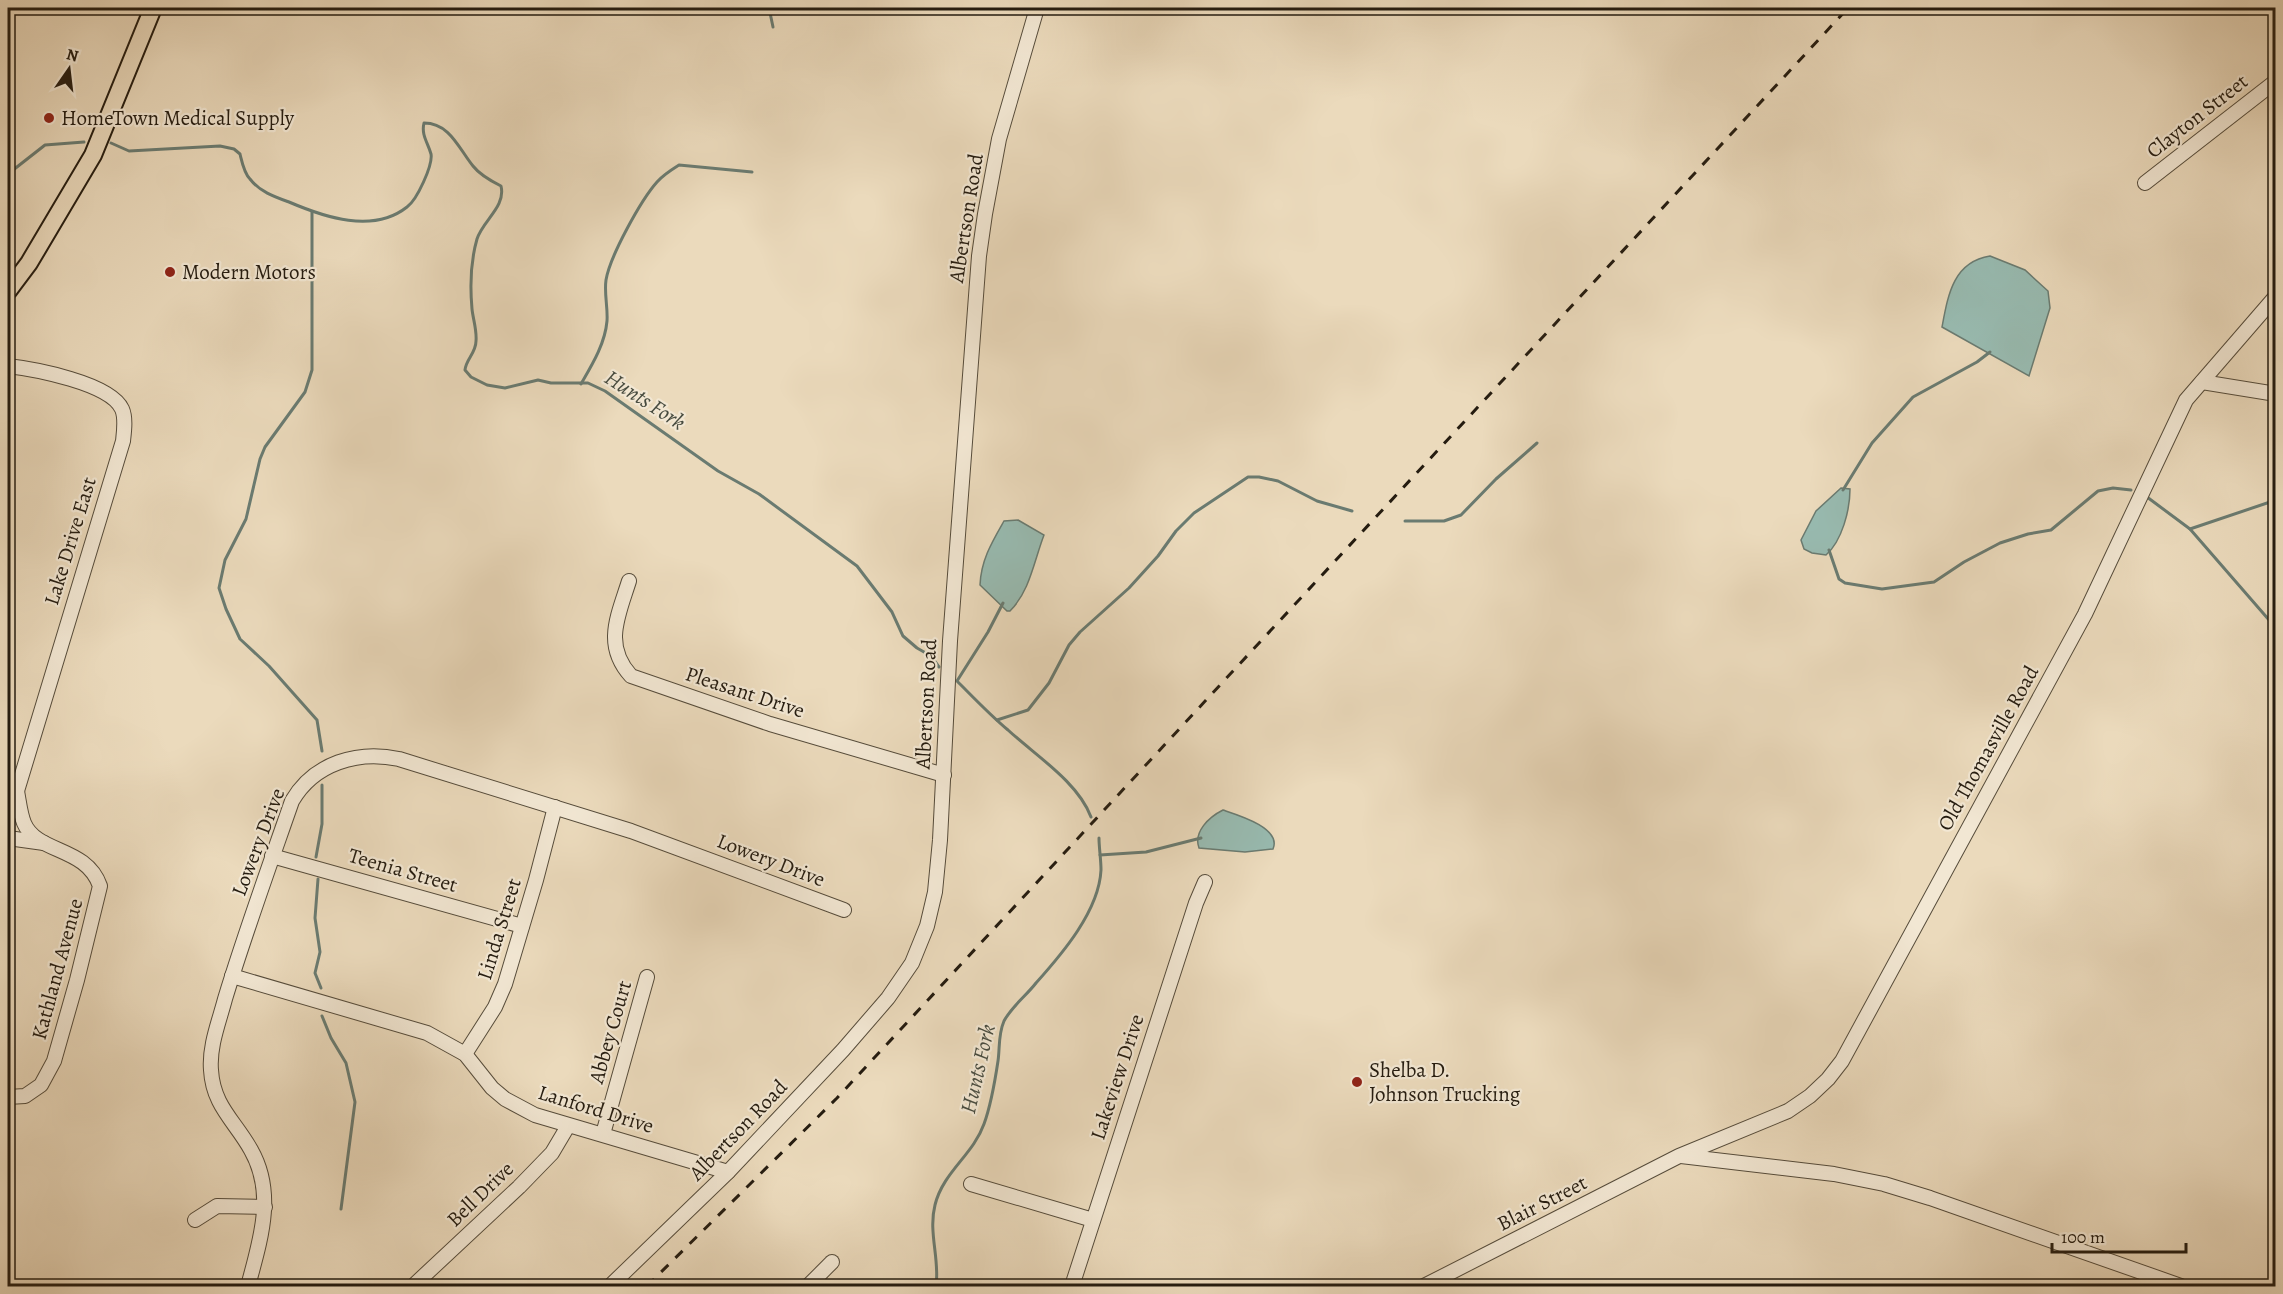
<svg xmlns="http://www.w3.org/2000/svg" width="2283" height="1294" font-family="Alegreya,serif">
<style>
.water{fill:#98bbb1;stroke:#6a7b71;stroke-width:1.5}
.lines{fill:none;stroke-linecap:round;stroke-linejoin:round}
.stream{stroke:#6a7b71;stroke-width:3}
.minor-casing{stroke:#564c3b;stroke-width:16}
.major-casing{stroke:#251c10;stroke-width:20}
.minor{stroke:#f2e7d3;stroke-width:14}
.major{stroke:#ebdabc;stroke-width:16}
.rail{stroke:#251c10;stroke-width:3;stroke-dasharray:10 10;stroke-linecap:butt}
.poi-dot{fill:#8f2418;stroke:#f2e7d3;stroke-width:2}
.labels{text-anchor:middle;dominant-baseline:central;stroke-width:4.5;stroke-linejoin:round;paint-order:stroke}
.street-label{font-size:21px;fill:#251c10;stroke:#f2e7d3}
.poi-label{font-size:21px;fill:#251c10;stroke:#f2e7d3;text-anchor:start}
.water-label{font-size:22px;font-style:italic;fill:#484c40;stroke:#f2e7d3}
</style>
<rect width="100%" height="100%" fill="#ebdabc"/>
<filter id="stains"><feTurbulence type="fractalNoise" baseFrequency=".00333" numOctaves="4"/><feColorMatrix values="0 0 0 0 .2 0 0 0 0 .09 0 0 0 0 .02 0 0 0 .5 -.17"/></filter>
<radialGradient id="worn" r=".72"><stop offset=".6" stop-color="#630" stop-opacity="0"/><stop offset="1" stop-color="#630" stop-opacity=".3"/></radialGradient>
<g class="water">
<path d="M1990,256L2025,270L2048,291L2050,308L2029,376L1942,327C1948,295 1953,262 1990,256Z"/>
<path d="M1841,488L1850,489C1850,510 1842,541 1826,555L1812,553L1804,549L1801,540L1816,511Z"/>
<path d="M1018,520L1044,535C1034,561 1030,591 1010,611H1007L980,585C981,560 992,542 1004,521Z"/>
<path d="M1223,810C1238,815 1282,828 1273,849L1245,852L1199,848C1193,832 1209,817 1223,810Z"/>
</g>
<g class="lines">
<g class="stream">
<polyline points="769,8 773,27"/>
<path d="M111,143L129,151L220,146L234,149L240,154C242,162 244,173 250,179C260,192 275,197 289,202C324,217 373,234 407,207C417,200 433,165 431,154C428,143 421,135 424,123C450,123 459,149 473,166C480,175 491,181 501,186C506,207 483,220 477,239C471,260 470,287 472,309C473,319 477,330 476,341C476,353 466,359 465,370L471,377L487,385L505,388L538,380L551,383H588L605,391L718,471L759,494L857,566L892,612L903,636L917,648L931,656L939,667"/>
<polyline points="8,174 45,145 84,142"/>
<polyline points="312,212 312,370 305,392 265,447 260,459 246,519 225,560 219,588 226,609 240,639 269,666 317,720 322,751"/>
<path d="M581,384C592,365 605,344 607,321C608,307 604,294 606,280C610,256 641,200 657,182C663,175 671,170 679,165L752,172"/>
<polyline points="1843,490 1872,443 1913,397 1977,362 1990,352"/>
<polyline points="2147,497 2190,529 2276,628"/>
<polyline points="1405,521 1444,521 1461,515 1496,479 1537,443"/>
<polyline points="2190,529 2276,500"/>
<polyline points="1829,550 1839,579 1845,583 1882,589 1934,582 1964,562 2000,543 2028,534 2051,530 2098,491 2113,488 2131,490"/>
<path d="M1003,603L988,632L957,681C974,698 990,715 1008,730C1035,755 1078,782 1091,817"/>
<polyline points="997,720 1028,710 1049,683 1069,645 1080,632 1129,588 1158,556 1176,531 1194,513 1248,477 1259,477 1278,481 1317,501 1352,511"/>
<polyline points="1100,855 1146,852 1201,838"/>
<polyline points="316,857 322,824 322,785"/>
<polyline points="318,879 315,918 320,952 315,973 321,988"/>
<polyline points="322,1016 331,1038 346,1063 355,1102 341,1209"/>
<path d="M936,1286C940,1260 928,1232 935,1205C943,1172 973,1155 984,1124C991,1105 995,1081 998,1061C1000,1047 998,1035 1004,1021C1012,1006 1026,996 1036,983C1062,954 1099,911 1101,870C1101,859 1099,848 1099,838"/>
</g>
<g class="minor-casing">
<g id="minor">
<polyline points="2145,183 2276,81"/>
<path d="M8,366C34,369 110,383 122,409C126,418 124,432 123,441L17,791L8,801"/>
<polyline points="2202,382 2276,394"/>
<path d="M629,581C618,616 603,645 631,676L770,724L944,775"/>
<polyline points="8,838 44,843"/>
<polyline points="272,856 522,926"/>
<polyline points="232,976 427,1033 465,1054 492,1088 505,1099 535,1115 728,1172"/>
<polyline points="465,1054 495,1007 505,984 536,880 555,807"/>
<path d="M8,1097L25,1096L41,1085L54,1061L77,980L100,886C86,846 37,854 24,823C20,813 19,801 17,791"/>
<polyline points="603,1134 647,977"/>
<polyline points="1681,1156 1834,1174 1884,1184 1930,1198 2181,1286"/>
<polyline points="971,1184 1093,1220"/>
<polyline points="195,1220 217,1206 265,1207"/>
<path d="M248,1286C260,1241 276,1194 251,1150C235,1121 213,1106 211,1070C209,1046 219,1022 225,999C245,933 269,867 292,801C314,763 358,750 399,759L631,831L844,910"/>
<polyline points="413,1286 519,1187 552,1153 568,1126"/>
<polyline points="610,1286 728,1172 843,1050 888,998 912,963 927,926 935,892 940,840 950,641 979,256 985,214 999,139 1037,8"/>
<polyline points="808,1286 832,1262"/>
<polyline points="1072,1286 1196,903 1205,882"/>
<polyline points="1424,1286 1679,1156 1788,1111 1810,1096 1828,1079 1842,1061 2085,614 2186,400 2276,296"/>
</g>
</g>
<g class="major-casing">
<polyline id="major" points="8,291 29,263 93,155 153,8"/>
</g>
<use href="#minor" class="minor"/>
<use href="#major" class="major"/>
<polyline class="rail" points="647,1286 837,1098 1848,8"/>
</g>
<g class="poi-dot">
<circle cx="49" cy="118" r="6"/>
<circle cx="170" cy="272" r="6"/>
<circle cx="1357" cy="1082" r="6"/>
</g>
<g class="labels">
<g class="street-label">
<text transform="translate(2197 116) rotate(-38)">Clayton Street</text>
<text transform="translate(966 218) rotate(-81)">Albertson Road</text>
<text transform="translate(70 541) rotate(-73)">Lake Drive East</text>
<text transform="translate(745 692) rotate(18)">Pleasant Drive</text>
<text transform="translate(926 704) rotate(-87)">Albertson Road</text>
<text transform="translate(1988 748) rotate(-61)">Old Thomasville Road</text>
<text transform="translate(258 842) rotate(-69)">Lowery Drive</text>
<text transform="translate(771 860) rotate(21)">Lowery Drive</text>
<text transform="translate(403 870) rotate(16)">Teenia Street</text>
<text transform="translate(499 929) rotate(-73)">Linda Street</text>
<text transform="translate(57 969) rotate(-75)">Kathland Avenue</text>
<text transform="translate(610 1032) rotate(-74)">Abbey Court</text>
<text transform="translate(1117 1077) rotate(-72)">Lakeview Drive</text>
<text transform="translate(596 1109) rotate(17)">Lanford Drive</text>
<text transform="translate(738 1130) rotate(-46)">Albertson Road</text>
<text transform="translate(480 1194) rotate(-44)">Bell Drive</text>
<text transform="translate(1542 1203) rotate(-27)">Blair Street</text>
</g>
<g class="poi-label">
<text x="61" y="118">HomeTown Medical Supply</text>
<text x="182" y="272">Modern Motors</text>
<text x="1369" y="1070">Shelba D.<tspan x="1369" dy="24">Johnson Trucking</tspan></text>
</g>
<g class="water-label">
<text transform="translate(645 400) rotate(33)">Hunts Fork</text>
<text transform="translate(978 1069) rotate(-77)">Hunts Fork</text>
</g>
</g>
<rect width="2283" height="1294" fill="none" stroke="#ebdabc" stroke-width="30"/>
<rect x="9" y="9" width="2265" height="1276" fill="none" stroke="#251c10" stroke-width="3"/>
<rect x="15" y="15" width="2253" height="1264" fill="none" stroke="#251c10" stroke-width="1.5"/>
<g transform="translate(69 69) rotate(14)" stroke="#f2e7d3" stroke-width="4.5" paint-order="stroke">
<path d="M0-4.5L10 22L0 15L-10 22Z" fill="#251c10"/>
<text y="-9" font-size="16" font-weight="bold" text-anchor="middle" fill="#251c10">N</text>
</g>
<path d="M2052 1243v9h134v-9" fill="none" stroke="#251c10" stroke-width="3"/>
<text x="2061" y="1243" font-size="18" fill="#251c10" stroke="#f2e7d3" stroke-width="4.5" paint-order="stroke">100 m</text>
<rect width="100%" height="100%" filter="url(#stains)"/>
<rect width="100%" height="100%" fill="url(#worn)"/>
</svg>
